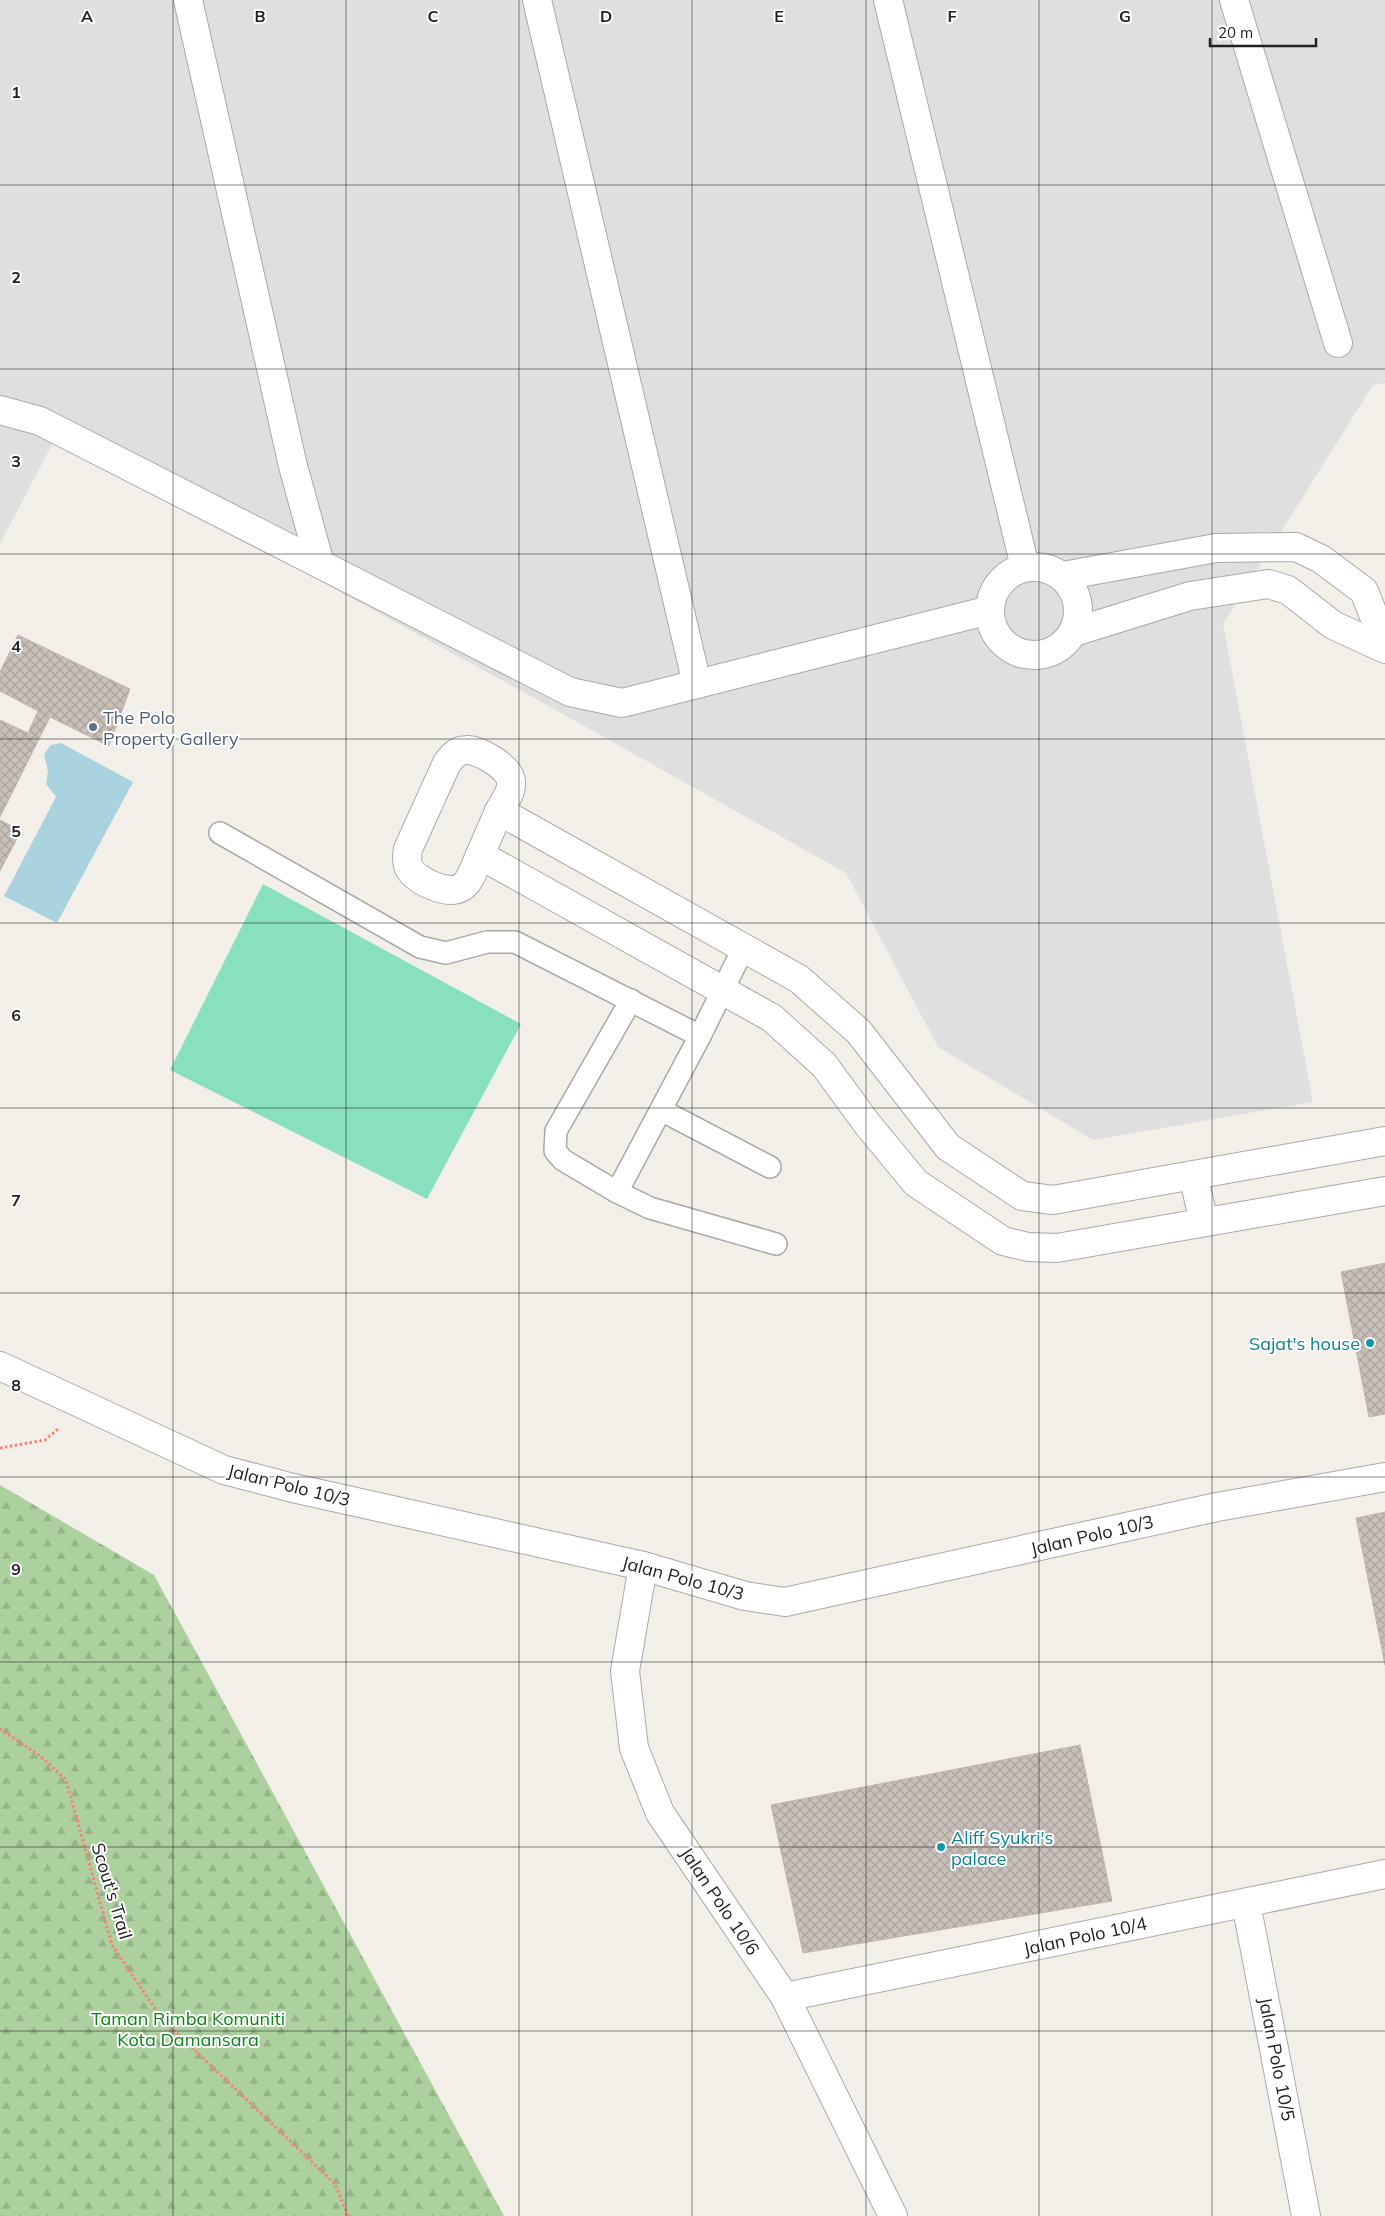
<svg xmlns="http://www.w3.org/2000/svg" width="1385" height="2216" font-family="Mulish,sans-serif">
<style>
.residential{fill:#e0dfdf}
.forest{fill:url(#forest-firs)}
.pitch{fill:#88e0be}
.water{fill:#aad3df}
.building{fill:url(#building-cross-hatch);stroke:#c4b6ab}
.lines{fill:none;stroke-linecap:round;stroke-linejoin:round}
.lane-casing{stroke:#a9a9a9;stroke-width:24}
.street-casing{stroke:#a9a9a9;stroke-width:30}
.path{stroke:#fa8072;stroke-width:3;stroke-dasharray:2.5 2.5;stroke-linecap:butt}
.lane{stroke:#fff;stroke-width:21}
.street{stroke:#fff;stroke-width:28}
.grid{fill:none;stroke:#222;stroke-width:1;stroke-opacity:0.55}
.service-dot{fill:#5c6f8a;stroke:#fff;stroke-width:2}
.culture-dot{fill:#0f9aa8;stroke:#fff;stroke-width:2}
.labels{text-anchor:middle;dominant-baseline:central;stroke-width:4;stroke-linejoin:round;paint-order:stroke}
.service-label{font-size:18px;fill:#4e5e75;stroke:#fff;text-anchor:start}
.culture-label{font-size:18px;fill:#0d838f;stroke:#fff;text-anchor:end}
.street-label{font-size:18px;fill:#222;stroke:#fff}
.park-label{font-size:18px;fill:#0c8416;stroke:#fff}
.grid-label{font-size:16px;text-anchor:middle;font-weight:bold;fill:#222;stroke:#fff;stroke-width:4;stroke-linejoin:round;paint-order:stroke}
</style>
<defs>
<pattern id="forest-firs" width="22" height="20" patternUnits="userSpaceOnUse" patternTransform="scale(1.25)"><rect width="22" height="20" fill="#add19e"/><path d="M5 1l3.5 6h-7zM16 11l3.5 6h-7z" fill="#95b388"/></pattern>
<pattern id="building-cross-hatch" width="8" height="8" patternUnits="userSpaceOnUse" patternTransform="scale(1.25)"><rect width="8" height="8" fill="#c7bfb8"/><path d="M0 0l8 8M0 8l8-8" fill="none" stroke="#aba49e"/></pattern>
</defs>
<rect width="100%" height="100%" fill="#f2efe9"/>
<polygon class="residential" points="0,0 1385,0 1385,383 1373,385 1223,624 1313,1102 1093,1140 938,1047 846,873 536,699 56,437 0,544"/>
<polygon class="forest" points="0,1485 154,1575 504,2216 0,2216"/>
<polygon class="pitch" points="263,884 521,1024 427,1199 170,1070"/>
<polygon class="water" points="61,743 133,782 57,923 4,896 56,797 46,784 48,771 44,754 51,745"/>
<g class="building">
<polygon points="18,635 130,689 109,746 50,717 0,817 0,720 28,733 38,711 0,691 0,672"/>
<polygon points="0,820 21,831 0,871"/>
<polygon points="1385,1263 1385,1414 1369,1417 1341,1272"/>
<polygon points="1385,1512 1385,1665 1356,1518"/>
<polygon points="1080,1745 1112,1901 803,1953 771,1805"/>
</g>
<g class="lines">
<g class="lane-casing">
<g id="lane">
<polyline points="220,833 420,947 446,953 487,942 515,942 700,1036"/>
<polyline points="631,1000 556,1131 555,1151 563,1160 617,1192 650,1208 776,1244"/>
<polyline points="661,1110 770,1167"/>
<polyline points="617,1192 700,1036 744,947"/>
</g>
</g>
<g class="street-casing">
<g id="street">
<polyline points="188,0 293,466 320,564 570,692 622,703 990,610"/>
<polyline points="537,0 697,684"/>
<polyline points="888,0 1025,567"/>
<polyline points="1234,0 1338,343"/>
<polyline points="0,410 40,421 320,564"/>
<circle cx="1034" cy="611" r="44"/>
<polyline points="1063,576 1216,548 1296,547 1321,559 1364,591 1385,644"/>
<polyline points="1074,632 1190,596 1268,584 1288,590 1333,625 1385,649"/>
<polyline points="480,855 499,811"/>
<path d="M1385,1141L1053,1200L1022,1196L948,1147L859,1032L799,979L499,811C504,803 512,792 511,782C511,768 479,749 466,750C457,750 452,757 447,763L408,849C407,856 406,861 409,868C416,881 447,895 460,888C471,883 475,865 480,855L772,1018L824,1065L868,1125L916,1183L1003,1241L1028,1247L1057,1248L1385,1191"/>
<polyline points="1193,1175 1204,1222"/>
<polyline points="0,1366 224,1470 293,1488 643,1566 745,1596 785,1602 1217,1507 1385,1477"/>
<polyline points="643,1566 625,1671 634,1748 660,1813 785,1997 893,2216"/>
<polyline points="1246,1903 1306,2216"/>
<polyline points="785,1997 1385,1874"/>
</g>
</g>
<g class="path">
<polyline points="0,1448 45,1440 58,1429"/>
<polyline points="0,1729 39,1755 66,1780 112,1945 162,2019 335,2184 348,2216"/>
</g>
<use href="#lane" class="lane"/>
<use href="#street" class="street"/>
</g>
<path class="grid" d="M173,0V2216M346,0V2216M519,0V2216M692,0V2216M866,0V2216M1039,0V2216M1212,0V2216M0,185H1385M0,369H1385M0,554H1385M0,739H1385M0,923H1385M0,1108H1385M0,1293H1385M0,1477H1385M0,1662H1385M0,1847H1385M0,2031H1385"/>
<circle class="service-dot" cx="93" cy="727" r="5"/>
<g class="culture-dot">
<circle cx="1370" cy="1343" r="5"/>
<circle cx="941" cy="1847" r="5"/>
</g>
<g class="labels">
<g class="service-label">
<text x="103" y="717">The Polo<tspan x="103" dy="21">Property Gallery</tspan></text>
</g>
<g class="culture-label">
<text x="1360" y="1343">Sajat's house</text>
<text x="951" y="1837" text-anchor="start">Aliff Syukri's<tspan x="951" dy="21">palace</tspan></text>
</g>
<g class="street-label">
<text transform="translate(289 1485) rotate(14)">Jalan Polo 10/3</text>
<text transform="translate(1092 1535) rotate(-13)">Jalan Polo 10/3</text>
<text transform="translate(683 1578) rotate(15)">Jalan Polo 10/3</text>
<text transform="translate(112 1891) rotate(73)">Scout's Trail</text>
<text transform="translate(720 1901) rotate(56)">Jalan Polo 10/6</text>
<text transform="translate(1085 1936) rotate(-12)">Jalan Polo 10/4</text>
<text transform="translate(1277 2059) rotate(79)">Jalan Polo 10/5</text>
</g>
<g class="park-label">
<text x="188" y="2018">Taman Rimba Komuniti<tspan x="188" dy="21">Kota Damansara</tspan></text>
</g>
</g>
<g class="grid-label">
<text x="87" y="22">A</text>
<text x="260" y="22">B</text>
<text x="433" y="22">C</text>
<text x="606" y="22">D</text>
<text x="779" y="22">E</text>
<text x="952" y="22">F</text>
<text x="1125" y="22">G</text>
<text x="16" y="98">1</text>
<text x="16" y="283">2</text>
<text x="16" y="467">3</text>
<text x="16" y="652">4</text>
<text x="16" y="837">5</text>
<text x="16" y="1021">6</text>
<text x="16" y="1206">7</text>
<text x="16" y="1391">8</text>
<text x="16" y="1575">9</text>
</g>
<path d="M1210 38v8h106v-8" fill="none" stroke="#222222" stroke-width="2.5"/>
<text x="1218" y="38" font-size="15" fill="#222222" stroke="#ffffff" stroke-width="4" paint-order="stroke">20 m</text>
</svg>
